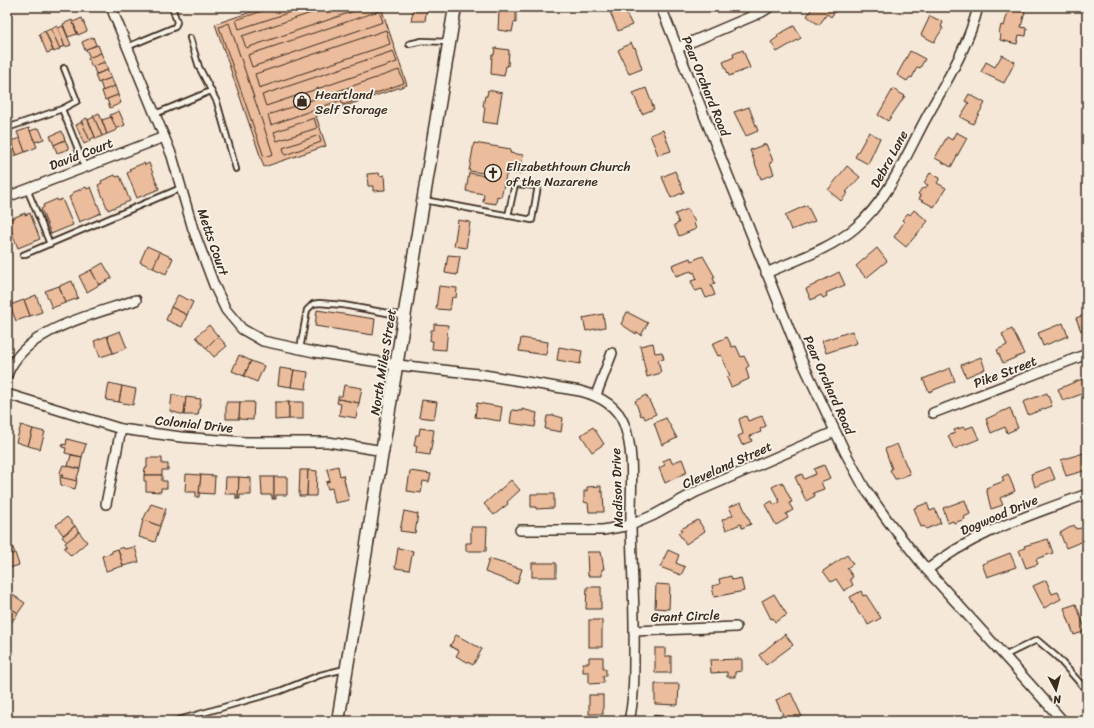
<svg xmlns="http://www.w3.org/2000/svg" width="1094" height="728" font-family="Sriracha,sans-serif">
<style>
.building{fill:#ecbd9c;stroke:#3b2a1e}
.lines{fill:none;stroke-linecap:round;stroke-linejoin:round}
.lane-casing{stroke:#3b2a1e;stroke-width:8}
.street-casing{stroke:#3b2a1e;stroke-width:12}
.secondary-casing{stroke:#3b2a1e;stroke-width:15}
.lane{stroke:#f7f3e8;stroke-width:4.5}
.street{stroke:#f7f3e8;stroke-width:9}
.secondary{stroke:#f7f3e8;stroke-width:12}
.labels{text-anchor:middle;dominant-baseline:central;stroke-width:3.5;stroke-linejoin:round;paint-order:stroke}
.street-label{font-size:13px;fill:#3b2a1e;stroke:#f7f3e8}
.poi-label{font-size:13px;fill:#3b2a1e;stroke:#f7f3e8;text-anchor:start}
</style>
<rect width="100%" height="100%" fill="#f5e8d9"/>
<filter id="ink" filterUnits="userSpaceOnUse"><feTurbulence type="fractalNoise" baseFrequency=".025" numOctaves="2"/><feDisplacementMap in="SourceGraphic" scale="8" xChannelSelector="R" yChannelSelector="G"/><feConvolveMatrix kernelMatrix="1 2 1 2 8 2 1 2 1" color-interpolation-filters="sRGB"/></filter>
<g filter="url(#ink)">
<g class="building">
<polygon points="266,7 381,7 407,85 316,116 326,146 264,167 215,24"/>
<polygon points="274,7 306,7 239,29 236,20"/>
<polygon points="329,7 366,7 246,48 242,36"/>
<polygon points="414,7 427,7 425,21 411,21"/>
<polygon points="502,7 516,7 516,23 514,22 512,32 498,30 499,11 501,12"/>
<polygon points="608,7 623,7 632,25 618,31"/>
<polygon points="813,7 832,7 836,10 831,17 827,14 819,25 807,16"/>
<polygon points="1009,8 1025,12 1021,27 1027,28 1026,36 1019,35 1017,44 1000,40 1001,35 999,34 1001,25 1004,26"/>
<polygon points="379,11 383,22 252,67 248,55"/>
<polygon points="930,16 943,22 941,27 943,28 934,42 921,35"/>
<polygon points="82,18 87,31 78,35 73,22"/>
<polygon points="72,20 77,34 68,37 63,24"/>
<polygon points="229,23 273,154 264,157 219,27"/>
<polygon points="57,26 65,46 59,48 51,29"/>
<polygon points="63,26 71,45 65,47 58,28"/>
<polygon points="794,26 801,38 777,52 771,42 778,37 777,35"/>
<polygon points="51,29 60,49 54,52 45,31"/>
<polygon points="386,30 390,44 259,88 255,74"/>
<polygon points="45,31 53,51 47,53 39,34"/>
<polygon points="93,37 96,45 85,50 82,42"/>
<polygon points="631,43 634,48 635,47 642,69 629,74 618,50"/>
<polygon points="98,45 101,53 90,58 86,49"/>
<polygon points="495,48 509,50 508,66 506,66 504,76 491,74 492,55 494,55"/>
<polygon points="743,50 750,68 729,76 723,62 734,57 733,54"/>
<polygon points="393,51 397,62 266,106 262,95"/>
<polygon points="910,51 925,59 920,68 917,67 912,78 910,77 907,81 897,75"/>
<polygon points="101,53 105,62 92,67 88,58"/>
<polygon points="1002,55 1015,62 1004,83 981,72 986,62 995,67"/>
<polygon points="105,62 108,70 96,74 93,66"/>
<polygon points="107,70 111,78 98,83 95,75"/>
<polygon points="399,70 404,83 343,105 341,100 271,125 268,115"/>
<polygon points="111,78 115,86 103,91 100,82"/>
<polygon points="115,86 118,95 105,100 102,91"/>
<polygon points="646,88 654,109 642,114 633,93"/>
<polygon points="893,89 905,96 888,121 878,115"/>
<polygon points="488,90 502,93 497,124 483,122 485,107 483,106 485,96 487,96"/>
<polygon points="969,94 985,103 973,124 960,117 969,103 965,101"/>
<polygon points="118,95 121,103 110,108 107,99"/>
<polygon points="749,107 758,131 746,136 734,112"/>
<polygon points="119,111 125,125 116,129 110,115"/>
<polygon points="99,113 107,134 102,136 93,116"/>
<polygon points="94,117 102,136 96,139 88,120"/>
<polygon points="111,117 117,130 107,134 102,120"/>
<polygon points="87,118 95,137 89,140 81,121"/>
<polygon points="314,118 317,128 277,141 274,132"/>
<polygon points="82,122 90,141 84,144 76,125"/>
<polygon points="29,128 37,147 25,152 17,132"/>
<polygon points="39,128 44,139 35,142 30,131"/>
<polygon points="663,130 671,151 658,155 650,135"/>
<polygon points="62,131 65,140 54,145 50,136"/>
<polygon points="869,132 880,138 868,164 855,157"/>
<polygon points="956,132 967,138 951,167 935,158 947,137 952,140"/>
<polygon points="319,135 321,142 285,155 283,148"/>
<polygon points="9,136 17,155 11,157 7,146 7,137"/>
<polygon points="20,138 25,152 17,155 11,141"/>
<polygon points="65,140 69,149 57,153 54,145"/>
<polygon points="474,143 511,149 510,153 523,155 520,174 507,172 501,197 497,196 496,204 483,202 484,194 466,191 469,173 497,178 497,175 469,171"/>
<polygon points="766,144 773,161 770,163 774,174 761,179 750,150"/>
<polygon points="7,146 12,159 7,161"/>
<polygon points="144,163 145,165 149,163 159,189 137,198 127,173 131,171 129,169"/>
<polygon points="847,166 860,177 846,192 848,193 841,201 828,190"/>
<polygon points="675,171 684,192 671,198 662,177"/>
<polygon points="379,173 380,176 384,175 385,190 373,191 373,186 368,186 367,174"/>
<polygon points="930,173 940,178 937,183 946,188 934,207 919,199 921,196 918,194 922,188 925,189 928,185 924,183"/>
<polygon points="115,175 116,177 120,176 130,201 108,210 98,185 102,183 101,181"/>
<polygon points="86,187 87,189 91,187 101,213 79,222 69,197 73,195 72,193"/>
<polygon points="57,199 58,201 62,199 73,225 51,234 41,209 44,207 43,205"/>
<polygon points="807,205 815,221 791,230 785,215"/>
<polygon points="688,209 695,222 694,223 696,229 679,236 674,225 679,223 675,214"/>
<polygon points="914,210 928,221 906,247 894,237 904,222 902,220 908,213 910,215"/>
<polygon points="25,213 25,215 30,213 40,239 18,248 8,223 11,221 10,219"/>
<polygon points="458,220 470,222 466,248 454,246"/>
<polygon points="147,246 160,252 153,268 140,262"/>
<polygon points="877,248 887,261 866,278 856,266"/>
<polygon points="160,252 173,258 166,274 153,268"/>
<polygon points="448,255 460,256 457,275 445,273"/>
<polygon points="703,256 715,277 713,278 715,283 711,285 715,295 706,298 702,289 695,291 691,281 697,279 694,272 692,273 691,271 676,276 672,265 690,258 691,261"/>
<polygon points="103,263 112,278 99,285 91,270"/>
<polygon points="91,270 99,285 87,292 79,276"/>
<polygon points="839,272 845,285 826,293 827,296 823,298 821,295 811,300 806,289"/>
<polygon points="72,281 78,298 65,303 59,286"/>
<polygon points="59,286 65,303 52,308 45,291"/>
<polygon points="439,286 457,288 456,298 452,297 450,310 436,309"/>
<polygon points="36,295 42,312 30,316 24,300"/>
<polygon points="178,295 193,302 187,315 171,307"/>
<polygon points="24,300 30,316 16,321 10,305"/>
<polygon points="171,307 187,315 182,327 166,320"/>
<polygon points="317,310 375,319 373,335 315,326"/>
<polygon points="627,312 648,323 641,335 637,332 636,334 621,324"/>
<polygon points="603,314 605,327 586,331 583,318"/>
<polygon points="1087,314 1087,328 1081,331 1076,318"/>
<polygon points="1063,323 1068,336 1043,346 1038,333"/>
<polygon points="434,324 448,325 446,350 432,349 433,341 430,341 431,330 434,330"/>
<polygon points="209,325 218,336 206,348 196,337"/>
<polygon points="1012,329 1024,354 1003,363 997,350 1007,345 1002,334"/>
<polygon points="120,331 127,348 113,353 107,336"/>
<polygon points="852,331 857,343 826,353 822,341"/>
<polygon points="107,336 113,353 100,357 94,341"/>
<polygon points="218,336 227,346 214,357 206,348"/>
<polygon points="727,337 732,347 736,346 741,357 744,356 749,366 746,368 749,379 731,387 727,378 730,376 721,355 718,356 712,344"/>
<polygon points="521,338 548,342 546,355 519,351"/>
<polygon points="653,343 655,353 662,352 664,359 658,360 661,373 647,377 640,346"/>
<polygon points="559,347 582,351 580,364 557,360"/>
<polygon points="239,355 251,361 244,376 232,371"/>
<polygon points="981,357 985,369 966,377 961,365"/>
<polygon points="251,361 264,366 257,382 244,376"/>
<polygon points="280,368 294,370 291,387 278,385"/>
<polygon points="950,368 955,381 929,392 923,379"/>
<polygon points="294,370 308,372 306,389 291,387"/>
<polygon points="1082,379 1087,392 1063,401 1058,389"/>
<polygon points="109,383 122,386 119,402 106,400"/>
<polygon points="344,385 362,388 359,403 338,399 338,396 342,396"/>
<polygon points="122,386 136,389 133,405 119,402"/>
<polygon points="1047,393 1052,406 1028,415 1023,402"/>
<polygon points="172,395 186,397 184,415 170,411"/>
<polygon points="646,395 656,414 645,419 643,415 641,416 635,401"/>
<polygon points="186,397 201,399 198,415 184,415"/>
<polygon points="338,399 359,403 356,418 339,415 341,404 337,403"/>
<polygon points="422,400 437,402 434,419 419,417"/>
<polygon points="226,402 240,402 239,419 226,419"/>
<polygon points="240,402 254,402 253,420 239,419"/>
<polygon points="275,402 289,402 289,419 275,420"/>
<rect x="289" y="402" width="14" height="17"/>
<polygon points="477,403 502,407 500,421 475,417"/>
<polygon points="1010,408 1018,428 1007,433 1005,427 991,433 986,419"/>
<polygon points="522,409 537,413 535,427 510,423 512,410 522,411"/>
<polygon points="553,415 563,418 561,432 545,429 547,416 552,416"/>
<polygon points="746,416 748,421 762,416 766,426 760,429 761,432 750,436 752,441 742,445 738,436 743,434 739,419"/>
<polygon points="666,418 677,438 662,445 654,423"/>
<polygon points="7,421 11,422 7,435"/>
<polygon points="21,425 33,429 28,446 16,442"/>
<polygon points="973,426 979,439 954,449 948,436 955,433 954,430 964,427 965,429"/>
<polygon points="593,427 604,444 592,452 581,435"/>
<polygon points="420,428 434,430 430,455 416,453 417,446 414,446 416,435 419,435"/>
<polygon points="33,429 45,432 40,449 28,446"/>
<polygon points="67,439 86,444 82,457 65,453 66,448 62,447 63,444 66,445"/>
<polygon points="897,444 910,474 897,479 895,479 890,470 892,469 885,449"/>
<polygon points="1087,452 1087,470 1066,476 1061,460"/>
<polygon points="71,455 82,457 80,469 68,466"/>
<polygon points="147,458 162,458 162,464 168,464 168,470 162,470 162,475 144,475 145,468 147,468"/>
<polygon points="670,458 672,463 682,459 687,472 665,483 659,468 665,465 663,461"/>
<polygon points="63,465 80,469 76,481 62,478 63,473 61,476 59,475"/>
<polygon points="824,465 830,478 821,482 824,489 813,493 815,496 806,501 795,477 802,474 804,479 816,474 814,469"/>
<polygon points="338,466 340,476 343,475 349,500 335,503 332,488 328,489 326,482 330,481 327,469"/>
<polygon points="1050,467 1055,479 1035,487 1031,474"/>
<polygon points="300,470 308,470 307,496 299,496"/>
<polygon points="308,470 317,471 316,496 307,496"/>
<polygon points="410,471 431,474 429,482 423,481 421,493 407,491"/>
<polygon points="186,474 201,475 199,497 196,497 196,492 185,492"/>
<polygon points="1008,474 1015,491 1002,497 1000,498 1003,505 991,509 986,488 1004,481 1002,477"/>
<polygon points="144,475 162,475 162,481 167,481 167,488 161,488 161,492 146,491 146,481 144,481"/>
<polygon points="201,475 215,476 214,494 199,493"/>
<polygon points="60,477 77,481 75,489 61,485"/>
<polygon points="226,477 239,477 238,499 236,499 236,494 225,494"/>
<polygon points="239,477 251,478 251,495 240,495 240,499 238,499"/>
<polygon points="261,477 274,477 274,499 272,499 272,495 262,495"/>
<polygon points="274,477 287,477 287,495 276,495 276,499 274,499"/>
<polygon points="511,480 520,490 507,502 508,504 494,515 484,504"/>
<polygon points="782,482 792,502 789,503 793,510 786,514 788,518 776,525 765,505 772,501 774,505 780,502 772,487"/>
<polygon points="601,486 601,492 603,492 604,512 589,512 588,503 584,502 584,491 587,491 587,487"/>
<polygon points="531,494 554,494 554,508 536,509 536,507 531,507"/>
<polygon points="965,500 970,514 964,517 965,519 954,523 953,521 948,523 943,508"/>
<polygon points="741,502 751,524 742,528 741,524 726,530 722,520 733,515 729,507"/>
<polygon points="927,503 930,511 935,509 941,523 926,529 924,526 921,527 914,508"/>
<polygon points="151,504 166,509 160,526 143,520"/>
<polygon points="404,511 418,514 415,533 400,531"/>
<polygon points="67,517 75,526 63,535 56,525"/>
<polygon points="143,520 160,526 155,542 139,537"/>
<polygon points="698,520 705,531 686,544 678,533 682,531 681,529"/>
<polygon points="1074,525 1076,529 1087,527 1087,546 1085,547 1083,541 1066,548 1060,533"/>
<polygon points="75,526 79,532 67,542 62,537"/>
<polygon points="471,527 487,527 486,551 466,551 466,543 471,543"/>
<polygon points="79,532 87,542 71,556 64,548 67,546 65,543"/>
<polygon points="1048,539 1053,553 1036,559 1038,564 1026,568 1019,550 1025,548 1024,546"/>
<polygon points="10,541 15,553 7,556 7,542"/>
<polygon points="123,547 124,549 135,547 139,562 123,566 118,549"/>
<polygon points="398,548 413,551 409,570 395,568"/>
<polygon points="118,549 123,566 106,571 102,556 112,553 112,551"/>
<polygon points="668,550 679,555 676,563 685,567 681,575 660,567"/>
<polygon points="587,552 601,552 604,569 602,569 602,576 588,576"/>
<polygon points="15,553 19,565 7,569 7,556"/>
<polygon points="1010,553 1016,567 987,577 982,564"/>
<polygon points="847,555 853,564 847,568 853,577 850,579 853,585 844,591 836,579 831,582 823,571"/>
<polygon points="489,559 522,569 517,584 485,572"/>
<rect x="532" y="563" width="24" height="14"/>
<polygon points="731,576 732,580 741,578 744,591 714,597 712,586 720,584 719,579"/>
<polygon points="1046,580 1052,594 1058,592 1061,599 1044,608 1033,586"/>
<polygon points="656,584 670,585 669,609 655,608"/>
<polygon points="587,587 601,587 601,609 586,609"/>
<polygon points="861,591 863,596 866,595 881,618 868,625 864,617 859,614 850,597"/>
<polygon points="10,593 25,603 18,613 7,606 7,598"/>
<polygon points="774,594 787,615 775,622 773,618 771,619 762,601"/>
<polygon points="1076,604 1086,631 1074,635 1064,608"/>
<polygon points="7,606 18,613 11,623 7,621"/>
<rect x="589" y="620" width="13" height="27"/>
<polygon points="785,634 793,645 766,665 759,655"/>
<polygon points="456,635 482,649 473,665 456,656 459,651 450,646"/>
<polygon points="655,648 665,648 665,656 671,656 671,673 655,673"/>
<polygon points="589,657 603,657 603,669 606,669 606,676 603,676 604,683 589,684 589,672 583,672 583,663 589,663"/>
<polygon points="742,659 742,671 735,672 735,677 727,677 727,672 711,673 710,660"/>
<polygon points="655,684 679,684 678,705 655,704"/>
<polygon points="791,693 804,721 779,721 777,718 783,715 776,700"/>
<rect x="589" y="695" width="14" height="19"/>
<polygon points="653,715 666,717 666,721 653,721"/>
</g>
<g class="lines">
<g class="lane-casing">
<g id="lane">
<polyline points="190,38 199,67 217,102 236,169"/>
<polyline points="409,44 422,41 449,42"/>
<polyline points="127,47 175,27 177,22 172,7"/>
<polyline points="64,68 77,101 62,109 85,167"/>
<polyline points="155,114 211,91"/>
<polyline points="7,128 62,109"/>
<polyline points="27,189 50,244"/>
<polyline points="424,200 532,220 538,186 515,184 508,216"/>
<polyline points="23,255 181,188"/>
<polyline points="300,349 307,310 313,304 319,303 343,305 404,316"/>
<polyline points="1004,656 1037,640 1057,657 1087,691"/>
<polyline points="175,721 280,691 320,675 345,669"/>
<polyline points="1086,721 1087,720"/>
</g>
</g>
<g class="street-casing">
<g id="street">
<path d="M111,7L172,156L193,229L214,285L226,310L242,329L263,341L314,352L398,365L478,374L580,391C599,396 617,405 624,424C636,456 630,494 631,527C632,569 635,612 634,655C634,677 634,699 629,721"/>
<polyline points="661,7 801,359 845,452 864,487 888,521 927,570 1063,721"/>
<polyline points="677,48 762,12 770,7"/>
<polyline points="7,197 164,137"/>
<path d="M766,273C796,260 830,249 855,228C887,201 905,158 924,122C944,85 968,48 978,7"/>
<path d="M7,375C25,328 93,315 136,300"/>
<polyline points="7,394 121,429 181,437 245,442 328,442 384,451"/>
<polyline points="596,395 612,353"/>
<polyline points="933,413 1087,354"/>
<polyline points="106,504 121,429"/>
<polyline points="520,530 603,530 631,525 654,515 696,492 834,432"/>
<path d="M927,570C974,532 1031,515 1087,494"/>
<polyline points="634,631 736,627"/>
</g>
</g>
<g class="secondary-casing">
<polyline id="secondary" points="338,721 455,7"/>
</g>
<use href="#lane" class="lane"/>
<use href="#street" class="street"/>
<use href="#secondary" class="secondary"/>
</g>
</g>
<defs>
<g id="shop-ring" transform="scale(0.9)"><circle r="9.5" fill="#f7f3e8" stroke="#3b2a1e" stroke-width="1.5"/><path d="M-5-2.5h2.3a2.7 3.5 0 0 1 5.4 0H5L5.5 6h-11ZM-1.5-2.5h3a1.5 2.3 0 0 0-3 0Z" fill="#3b2a1e"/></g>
<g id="church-ring" transform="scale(0.9)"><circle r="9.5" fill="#f7f3e8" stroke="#3b2a1e" stroke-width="1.5"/><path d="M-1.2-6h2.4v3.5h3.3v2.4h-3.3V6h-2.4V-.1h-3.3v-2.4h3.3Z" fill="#3b2a1e"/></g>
</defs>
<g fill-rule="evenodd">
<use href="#shop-ring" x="302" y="101"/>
<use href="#church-ring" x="493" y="173"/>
</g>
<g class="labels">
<g class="street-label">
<text transform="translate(706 86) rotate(68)">Pear Orchard Road</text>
<text transform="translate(81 154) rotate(-21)">David Court</text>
<text transform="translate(889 159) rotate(-61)">Debra Lane</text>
<text transform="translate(213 242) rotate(71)">Metts Court</text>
<text transform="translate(383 362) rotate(-81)">North Miles Street</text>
<text transform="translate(1005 372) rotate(-21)">Pike Street</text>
<text transform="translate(829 385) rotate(66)">Pear Orchard Road</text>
<text transform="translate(194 424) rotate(6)">Colonial Drive</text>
<text transform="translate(727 465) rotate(-24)">Cleveland Street</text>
<text transform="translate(617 488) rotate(-92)">Madison Drive</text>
<text transform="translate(999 515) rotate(-23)">Dogwood Drive</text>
<text transform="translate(685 616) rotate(-2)">Grant Circle</text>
</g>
<g class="poi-label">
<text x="315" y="94">Heartland<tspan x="315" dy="15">Self Storage</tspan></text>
<text x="506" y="166">Elizabethtown Church<tspan x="506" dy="15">of the Nazarene</tspan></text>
</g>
</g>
<rect width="1094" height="728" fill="none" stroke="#f7f3e8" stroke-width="24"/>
<rect x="12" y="12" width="1070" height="704" fill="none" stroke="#3b2a1e" stroke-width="1.5" filter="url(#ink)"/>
<g transform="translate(1056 690) rotate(173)" stroke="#f7f3e8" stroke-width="3" paint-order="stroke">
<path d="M0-3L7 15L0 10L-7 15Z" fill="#3b2a1e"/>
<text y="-6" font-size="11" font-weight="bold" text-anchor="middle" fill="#3b2a1e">N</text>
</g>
</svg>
